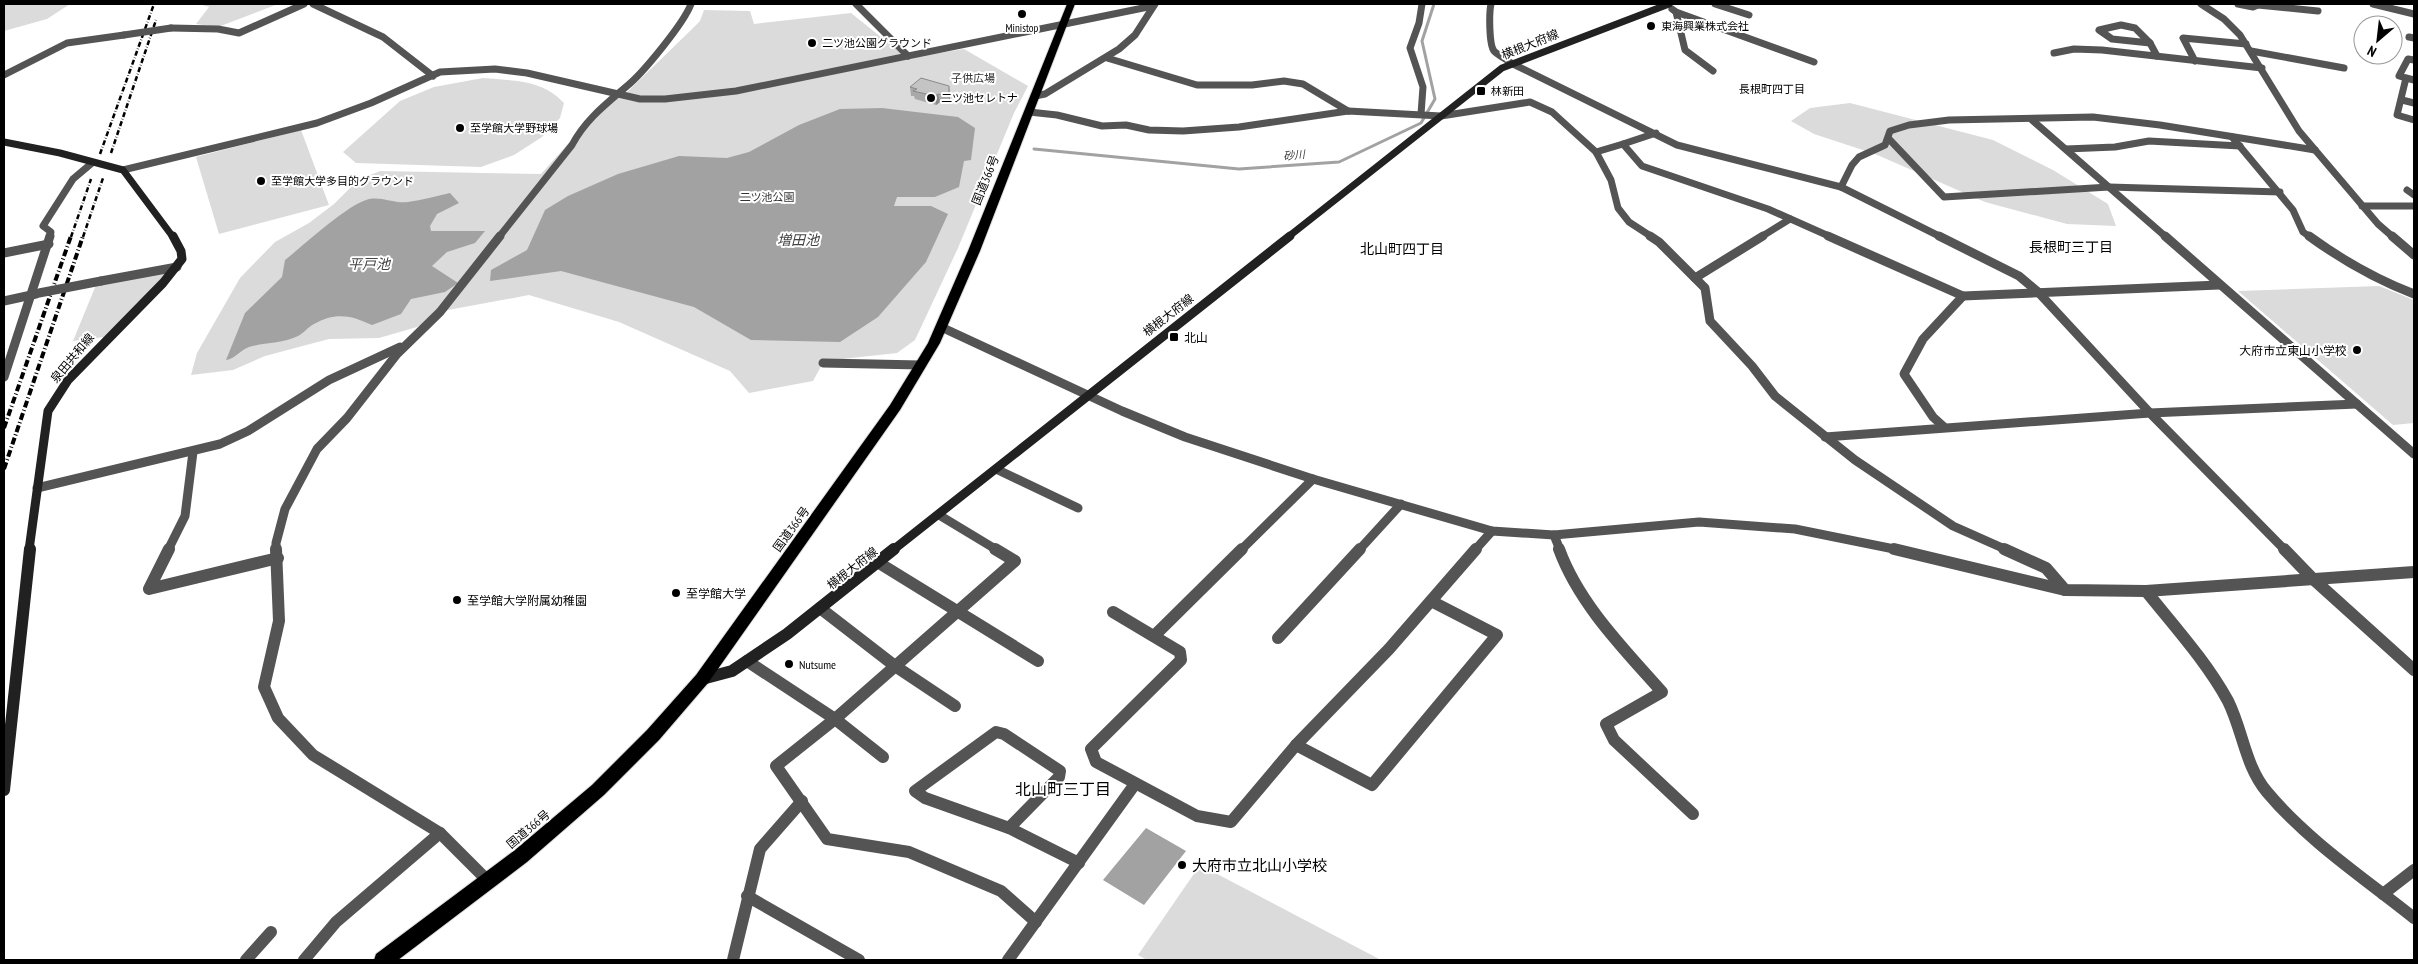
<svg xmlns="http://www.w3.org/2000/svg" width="2418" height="964" font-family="'PT Sans Narrow','Noto Sans JP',sans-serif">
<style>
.green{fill:#dbdbdb}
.water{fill:#a2a2a2}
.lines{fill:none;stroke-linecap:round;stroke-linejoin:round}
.stream{stroke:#a2a2a2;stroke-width:3}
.trunk-casing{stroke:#dbdbdb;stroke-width:2}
.minor-far2{stroke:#545454;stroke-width:7}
.minor-far1{stroke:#545454;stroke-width:9}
.minor{stroke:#545454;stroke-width:12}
.tertiary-far1{stroke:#545454;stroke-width:9}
.tertiary{stroke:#545454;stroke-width:12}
.secondary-far2{stroke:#212121;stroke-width:7}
.secondary-far1{stroke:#212121;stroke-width:9}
.secondary{stroke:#212121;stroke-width:12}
.trunk{fill:#000;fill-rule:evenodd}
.rail-far1{stroke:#000;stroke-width:2.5;stroke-dasharray:5 2 0.5 2;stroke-linecap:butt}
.rail{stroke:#000;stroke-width:4;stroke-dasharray:7 2.5 1 2.5;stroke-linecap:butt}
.minor-bridge-far1{stroke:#545454;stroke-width:7}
.minor-bridge{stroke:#545454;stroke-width:9}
.wall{fill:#a9a9a9}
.shaded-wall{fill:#898989}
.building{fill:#c4c4c4;stroke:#898989}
.poi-dot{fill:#000;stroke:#fff;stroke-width:2}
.labels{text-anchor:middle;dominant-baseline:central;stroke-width:4;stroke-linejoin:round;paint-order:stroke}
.far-poi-label{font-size:11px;fill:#000;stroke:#fff;text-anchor:start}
.far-park-label{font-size:11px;fill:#323232;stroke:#fff}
.far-neighbourhood-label{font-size:11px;fill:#000;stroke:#fff}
.far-water-label{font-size:11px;font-style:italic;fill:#434343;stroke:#fff}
.street-label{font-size:12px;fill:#000;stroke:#fff}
.poi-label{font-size:12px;fill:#000;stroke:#fff;text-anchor:start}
.water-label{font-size:14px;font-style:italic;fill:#434343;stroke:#fff}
.neighbourhood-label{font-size:14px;fill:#000;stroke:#fff}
.near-poi-label{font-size:15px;fill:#000;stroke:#fff;text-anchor:start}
.near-neighbourhood-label{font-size:16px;fill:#000;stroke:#fff}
</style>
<rect width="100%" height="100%" fill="#fff"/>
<g class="green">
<polygon points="4,4 70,4 47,19 4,31"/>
<polygon points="199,4 278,4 218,27 196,24 209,7"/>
<polygon points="704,10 750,11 754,24 851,13 907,58 964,49 1028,86 1014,113 958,248 915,340 897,353 824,361 813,381 749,393 730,371 619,322 529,295 448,310 417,327 379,338 329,339 265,356 233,370 191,375 197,353 240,278 275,242 309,223 334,204 358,180 380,171 541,174 609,98 622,97 691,30 700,21"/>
<path d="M483,78C514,81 541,79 564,103L560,118L542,137L514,155L481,167L356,163L343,152L400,101L434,87Z"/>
<polygon points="1850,103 1993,140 2053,170 2108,204 2116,226 2067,224 1985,202 1875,154 1814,134 1791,121 1810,108"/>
<polygon points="301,130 329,205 219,234 196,157"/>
<polygon points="171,271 104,337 73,341 96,285"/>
<polygon points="2379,286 2414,300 2414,423 2393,425 2238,291"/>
<polygon points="1200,865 1381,960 1147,960 1138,955"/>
</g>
<g class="water">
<polygon points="882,108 958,117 975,128 971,160 964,161 959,187 935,197 897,197 894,206 931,206 948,214 926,262 878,317 840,342 751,340 694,307 561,271 490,281 491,270 527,250 545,210 568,196 618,174 679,156 727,158 749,152 799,125 840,109"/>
<path d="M450,193L459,203L437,214L430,226L431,231H485L475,243L447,252L432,266L458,283L445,292L411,299L401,314L372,325C351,315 335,312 314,324C308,327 304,333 298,336C282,344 265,342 249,347C240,350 235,359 226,360L245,313L282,277L285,260C304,245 345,207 366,200C380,195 393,204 408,202C422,200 436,196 450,193Z"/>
<polygon points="1146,828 1186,851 1144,905 1103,880"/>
</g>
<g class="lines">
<polyline class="stream" points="1034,149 1239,169 1339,162 1421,123 1435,99 1422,41 1434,4"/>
<g class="trunk-casing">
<polygon id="trunk" points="1067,4 1075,4 980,251 940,343 900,410 708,683 659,740 604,795 527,862 398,960 374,960 376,954 515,850 592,785 647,730 696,675 890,405 928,343 968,251"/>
</g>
<g class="minor-far2">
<polyline points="313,4 383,37 433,76"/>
<polyline points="856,4 908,56"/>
<path d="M1491,4C1489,13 1489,45 1494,51C1499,56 1506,59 1511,63L1677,145L1841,187L1941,237"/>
<polyline points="1715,4 1749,15"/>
<polyline points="2201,4 2224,19 2240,35 2299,131 2378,224 2393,237"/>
<polyline points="2238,4 2253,7 2260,4"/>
<polyline points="2373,4 2414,14"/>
<polyline points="2258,5 2318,11"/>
<polyline points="1672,9 1676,12 1685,50 1713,71"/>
<polyline points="1676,12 1814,62"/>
<polygon points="2121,25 2135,28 2150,43 2112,39 2099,30"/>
<polyline points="171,28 218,29 239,33 304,4"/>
<polyline points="2409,37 2414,38"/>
<polyline points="2150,43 2157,56"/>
<polyline points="2251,51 2344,68"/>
<polyline points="2054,53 2074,49 2102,50 2262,68"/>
<polyline points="1107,58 1197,85 1252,85 1284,81 1303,84 1348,111"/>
<polyline points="2195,61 2183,38 2246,44"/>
<polyline points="4,75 67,43 124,35"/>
<polyline points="2406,78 2399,76 2408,59 2414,60"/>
<polyline points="2414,80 2406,78 2397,115 2414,120"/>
<polyline points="1035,96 1045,94 1119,49 1135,35 1155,4"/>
<polyline points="2402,100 2414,103"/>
<polyline points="1029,112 1057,115 1102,126 1126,125 1149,130 1183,131 1239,127 1348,111 1441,116 1530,102 1552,112 1596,152 1611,180 1618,208 1629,222 1652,237"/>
<polyline points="1421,114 1423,87 1410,48 1419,23 1422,4"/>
<polyline points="2032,120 2166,237"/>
<polyline points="2232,137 2293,210 2303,232 2310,237"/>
<polyline points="1889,139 1944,197 2109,187 2280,192"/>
<polyline points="1623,144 1656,133"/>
<polyline points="2066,149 2115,147 2149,141 2240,146"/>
<polyline points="1596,152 1623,144 1642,166 1768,209 1831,237"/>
<polyline points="123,170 317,123 371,103 440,72 495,69 527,73 640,99 665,99 736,91 1153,6"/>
<polyline points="1841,187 1852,165 1859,157 1885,145 1890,131 1909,125 1949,120 2093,117 2160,125 2315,150"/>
<polyline points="2407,190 2414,195"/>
<polyline points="2362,206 2414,206"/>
<polyline points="50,237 51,232 43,226 73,179 92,163"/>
<path d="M499,237L572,145C585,120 606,104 627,86C643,73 684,23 691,4"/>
<polyline points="1761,237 1790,219"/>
</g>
<g class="minor-far1">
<polyline points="1650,236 1659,242 1705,288 1710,321 1752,366 1775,396 1855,460 1953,526 2007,550"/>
<polyline points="1828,236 1963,296 2219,285"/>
<polyline points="1939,236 2019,276 2038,292 2150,413 2285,550"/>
<polyline points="2165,236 2414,454"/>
<path d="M2309,236C2342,260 2375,279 2414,294"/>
<polyline points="2392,236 2414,255"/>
<polyline points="4,253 49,244"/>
<polyline points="1695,278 1763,236"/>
<polyline points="101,281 177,267"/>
<polyline points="4,301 36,294"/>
<polyline points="823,363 921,365"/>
<polyline points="4,377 50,236"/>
<polyline points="1944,427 1933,417 1904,374 1923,339 1963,296"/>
<polyline points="1825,437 2150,413 2357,404"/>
<polyline points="996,469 1078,508"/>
<polyline points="37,488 220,444 248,431 329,380 400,347"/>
<polyline points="939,515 997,550"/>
<polyline points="1554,535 1560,550"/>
<polyline points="168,550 185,516 193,452"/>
<polyline points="276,550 276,543 285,509 317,449 347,418 397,354 440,312 500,236"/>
<polyline points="1241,550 1313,479"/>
<polyline points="1359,550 1401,504"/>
<polyline points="1475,550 1492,531"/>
</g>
<g class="minor">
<polyline points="169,549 149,589 278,558"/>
<polyline points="276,549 279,621 264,687 278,718 313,755 440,833 487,880"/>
<polyline points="995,549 1015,561 835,719 776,766 827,839 909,852 1001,891 1036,922"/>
<path d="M1559,549C1579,604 1624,649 1662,692L1606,724L1614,740L1693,814"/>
<polyline points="2004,549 2046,568 2065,590"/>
<polyline points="2284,549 2312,578 2414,670"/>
<polyline points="879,563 1038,661"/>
<polyline points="820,608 895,666 955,706"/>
<polyline points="1113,612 1180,652 1181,660 1091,749 1096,762 1197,816 1231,822 1296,745 1389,649 1476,549"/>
<polyline points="1154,636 1242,549"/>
<polyline points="1278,638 1360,549"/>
<polyline points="747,661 835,719 883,757"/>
<polygon points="996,732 1004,734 1060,771 1059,777 1009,828 925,798 915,791"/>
<polyline points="1296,745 1372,785 1497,635 1431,601"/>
<polyline points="1009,828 1079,863"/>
<polyline points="2383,894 2414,870"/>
<polyline points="747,896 859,960"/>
<polyline points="246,960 271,932"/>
<polyline points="304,960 336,922 440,833"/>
<polyline points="733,960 760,849 802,801"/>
<polyline points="1008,960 1135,784"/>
</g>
<polyline class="tertiary-far1" points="941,327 1122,411 1185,437 1313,479 1492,531 1554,535 1699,522 1795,529 1899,550"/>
<g class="tertiary">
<polyline points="1894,549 2065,590 2146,591 2414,572"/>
<path d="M2146,591C2174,626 2206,661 2228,701C2243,731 2245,766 2267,792C2308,841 2364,878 2414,918"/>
</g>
<g class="secondary-far2">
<polyline points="4,142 60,153 123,170 173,237"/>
<polyline points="1288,237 1502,68 1669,4"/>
</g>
<g class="secondary-far1">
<polyline points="29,550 48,411 68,380 163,283 182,259 181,251 173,236"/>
<polyline points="893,550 1290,236"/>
</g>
<g class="secondary">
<polyline points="702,679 732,671 787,634 894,549"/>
<polyline points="4,790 30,549"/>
</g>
<use href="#trunk" class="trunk"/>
<g class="rail-far1">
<polyline points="111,153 156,20"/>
<polyline points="100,154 154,4"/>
<polyline points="71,237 91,179"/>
<polyline points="83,237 103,178"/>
</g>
<g class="rail">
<polyline points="4,428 71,236"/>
<polyline points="4,469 83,236"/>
</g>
<polyline class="minor-bridge-far1" points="124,35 171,28"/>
<polyline class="minor-bridge" points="39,293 101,281"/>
</g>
<polygon class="wall" points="910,87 950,95 950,104 940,102 936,105 915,99 914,96 911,96"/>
<g class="shaded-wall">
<polygon points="949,86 950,95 950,104 949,96"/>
<polygon points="938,94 940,102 936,105 935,96"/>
</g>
<polygon class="building" points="921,78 949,86 949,96 938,94 935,96 913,91 917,89 910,87"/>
<g class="poi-dot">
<circle cx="1022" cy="14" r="5"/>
<circle cx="1651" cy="26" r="5"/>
<circle cx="812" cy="43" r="5"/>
<rect x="1476" y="86" width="10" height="10" rx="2.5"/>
<circle cx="931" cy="98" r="5"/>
<circle cx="460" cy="128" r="5"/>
<circle cx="261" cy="181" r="5"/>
<rect x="1169" y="332" width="10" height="10" rx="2.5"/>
<circle cx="2357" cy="350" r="5"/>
<circle cx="676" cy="593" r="5"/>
<circle cx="457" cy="600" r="5"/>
<circle cx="789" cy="664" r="5"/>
<circle cx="1182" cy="865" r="5"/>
</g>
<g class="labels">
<g class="far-poi-label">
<text x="1661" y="26">東海興業株式会社</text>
<text x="1022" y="28" text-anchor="middle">Ministop</text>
<text x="822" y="43">二ツ池公園グラウンド</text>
<text x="1491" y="91">林新田</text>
<text x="941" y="98">二ツ池セレトナ</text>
<text x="470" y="128">至学館大学野球場</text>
<text x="271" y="181">至学館大学多目的グラウンド</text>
</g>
<g class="far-park-label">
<text x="973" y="78">子供広場</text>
<text x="767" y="197">二ツ池公園</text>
</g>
<g class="far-neighbourhood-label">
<text x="1772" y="89">長根町四丁目</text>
</g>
<g class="far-water-label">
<text transform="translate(1294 155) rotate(-5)">砂川</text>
</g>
<g class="street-label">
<text transform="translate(1530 44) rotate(-22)">横根大府線</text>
<text transform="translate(985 180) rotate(-68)">国道366号</text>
<text transform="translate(1168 315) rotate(-38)">横根大府線</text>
<text transform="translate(72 358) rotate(-50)">泉田共和線</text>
<text transform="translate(791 529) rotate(-54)">国道366号</text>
<text transform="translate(852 568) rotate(-38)">横根大府線</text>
<text transform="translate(528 829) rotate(-40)">国道366号</text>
</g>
<g class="poi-label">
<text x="1184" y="337">北山</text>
<text x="2347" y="350" text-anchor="end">大府市立東山小学校</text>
<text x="686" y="593">至学館大学</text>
<text x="467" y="600">至学館大学附属幼稚園</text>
<text x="799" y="664">Nutsume</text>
</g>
<g class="water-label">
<text x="798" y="240">増田池</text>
<text x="369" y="264">平戸池</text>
</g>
<g class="neighbourhood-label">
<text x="2071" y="247">長根町三丁目</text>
<text x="1402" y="249">北山町四丁目</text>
</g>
<g class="near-poi-label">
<text x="1192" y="865">大府市立北山小学校</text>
</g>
<g class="near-neighbourhood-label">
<text x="1063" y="789">北山町三丁目</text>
</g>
</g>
<rect width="2418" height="964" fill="none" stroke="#000000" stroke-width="10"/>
<g transform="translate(2378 40) rotate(208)"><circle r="24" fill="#ffffff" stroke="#999999"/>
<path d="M0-4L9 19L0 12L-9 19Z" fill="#000000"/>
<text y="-8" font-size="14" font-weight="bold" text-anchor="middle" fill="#000000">N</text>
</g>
</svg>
